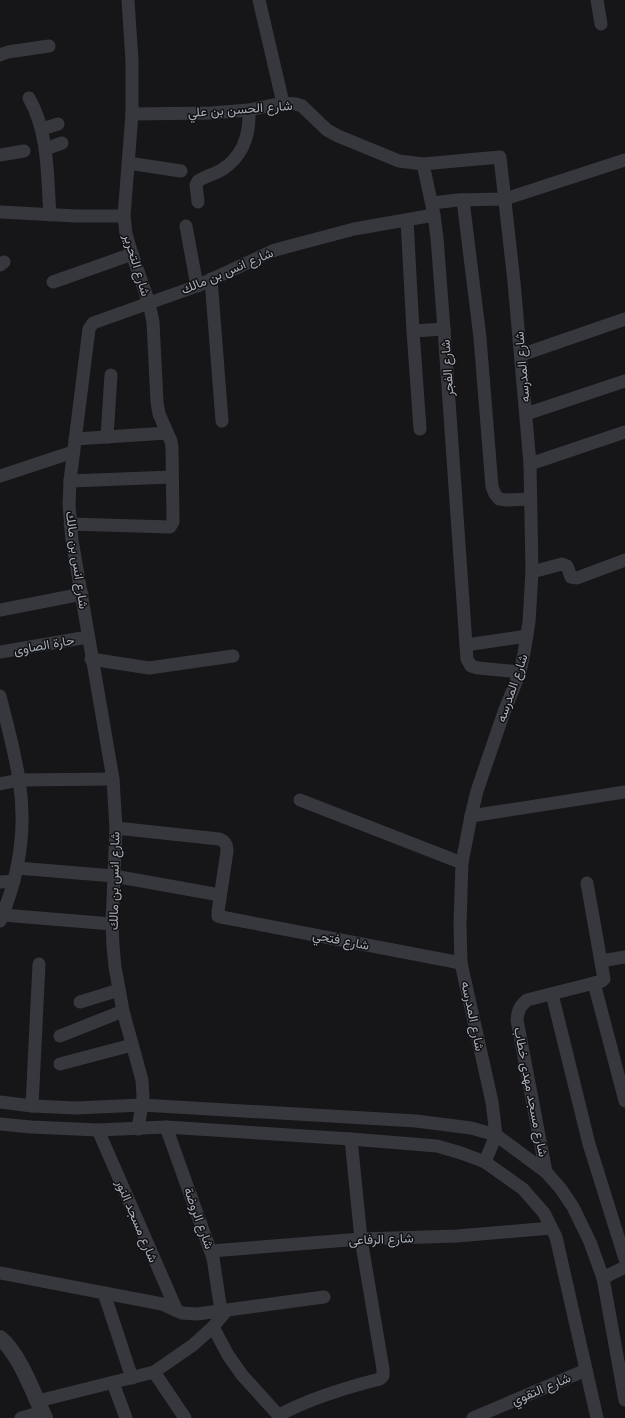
<svg xmlns="http://www.w3.org/2000/svg" width="625" height="1418" font-family="Poppins,Vazirmatn,sans-serif">
<style>
.lines{fill:none;stroke-linecap:round;stroke-linejoin:round}
.minor{stroke:#37383d;stroke-width:13}
.tertiary{stroke:#37383d;stroke-width:16}
.labels{text-anchor:middle;dominant-baseline:central;stroke-width:3;stroke-linejoin:round;paint-order:stroke}
.street-label{font-size:13px;fill:#a8adb8;stroke:#111113}
</style>
<rect width="100%" height="100%" fill="#161618"/>
<g class="lines">
<g class="minor">
<polyline points="259,0 283,103"/>
<polyline points="597,0 601,24"/>
<polyline points="0,55 8,52 49,46"/>
<path d="M29,98C49,133 47,176 50,215"/>
<polyline points="132,114 211,113 249,110 283,103 296,104 302,106 327,130 338,136 399,161 423,164 500,157 514,282 530,464 532,572 529,622 524,653 520,672 504,712 477,791 471,816 462,863 460,924 461,963 492,1102 496,1135 485,1162"/>
<polyline points="42,129 58,124"/>
<polyline points="45,149 62,143"/>
<polyline points="0,155 24,151"/>
<polyline points="128,163 181,171"/>
<polyline points="423,164 434,215 437,238 444,329"/>
<polyline points="463,200 480,338 492,487 495,494 499,499 507,500 530,499"/>
<path d="M198,202L196,185L198,181C206,176 215,174 223,169C244,155 250,133 249,110"/>
<polyline points="432,203 458,200 505,199 625,160"/>
<polyline points="0,212 76,216 124,216"/>
<polyline points="407,220 413,331 444,329 467,659 471,666 478,668 520,672"/>
<polyline points="186,226 197,286"/>
<polyline points="0,265 4,262"/>
<polyline points="211,279 222,421"/>
<polyline points="53,282 132,254"/>
<polyline points="413,331 420,429"/>
<polyline points="521,355 625,319"/>
<polyline points="526,414 625,381"/>
<polyline points="107,437 111,375"/>
<polyline points="75,439 167,433"/>
<polyline points="530,464 625,432"/>
<polyline points="0,476 73,452"/>
<polyline points="70,481 172,477"/>
<polyline points="70,524 170,527 173,522 172,447 171,441 159,414 157,402 153,322 149,303 132,254 126,234 124,216 132,114 132,61 128,0"/>
<polyline points="532,572 562,564 567,566 571,577 577,578 625,560"/>
<polyline points="0,610 82,594"/>
<polyline points="466,645 527,636"/>
<polyline points="0,652 88,637"/>
<polyline points="91,659 149,668 233,656"/>
<path d="M0,696C7,724 15,752 19,780C27,828 19,876 0,921"/>
<polyline points="0,784 19,780 113,779"/>
<polyline points="300,800 462,863"/>
<polyline points="471,816 625,792"/>
<path d="M116,828L219,839C225,841 227,844 227,851L218,912V916L221,917L461,963"/>
<polyline points="17,868 114,876 220,895"/>
<polyline points="0,882 14,881"/>
<polyline points="3,915 112,924"/>
<polyline points="601,961 625,957"/>
<polyline points="594,983 625,1101"/>
<polyline points="552,994 589,1144 625,1259"/>
<polyline points="80,1002 119,990"/>
<polyline points="60,1036 123,1011"/>
<polyline points="60,1064 132,1045"/>
<polyline points="0,1102 32,1106 76,1108 142,1105 416,1121 471,1128 496,1135 546,1172 561,1189 573,1207 590,1242 603,1278 625,1400"/>
<polyline points="32,1106 39,964"/>
<polyline points="0,1124 31,1127 98,1130 166,1127 351,1139 437,1146 461,1153 485,1162 523,1189 544,1213 556,1237 597,1418"/>
<polyline points="166,1127 213,1258 221,1311"/>
<polyline points="138,1129 143,1097 142,1080 123,1011 115,967 113,946 112,924 116,828 113,779 72,540 69,505 70,481 89,329 93,323 197,286 275,250 354,229 434,215"/>
<polyline points="98,1130 177,1311"/>
<path d="M546,1172L517,1020C518,1010 520,1006 527,1000L602,981L604,979L587,883"/>
<polyline points="211,1251 361,1239 457,1236 551,1228"/>
<polyline points="0,1273 162,1304 182,1313 197,1314 324,1297"/>
<polyline points="603,1278 625,1267"/>
<polyline points="104,1293 132,1378"/>
<polyline points="213,1327 228,1355 242,1375 281,1418"/>
<polyline points="154,1372 185,1418"/>
<polyline points="113,1383 126,1418"/>
<polyline points="38,1401 154,1372 193,1345 213,1327 226,1311"/>
<path d="M279,1415C311,1398 344,1388 380,1379L383,1376V1369L361,1239L351,1139"/>
<polyline points="21,1418 42,1412"/>
<polyline points="473,1418 586,1370"/>
</g>
<path class="tertiary" d="M0,1338C20,1354 34,1395 45,1418"/>
</g>
<g class="labels">
<g class="street-label">
<text transform="translate(240 109) rotate(-4)">شارع الحسن بن علي</text>
<text transform="translate(137 265) rotate(73)">شارع التحرير</text>
<text transform="translate(227 271) rotate(-23)">شارع انس بن مالك</text>
<text transform="translate(522 367) rotate(-95)">شارع المدرسه</text>
<text transform="translate(447 368) rotate(-94)">شارع الفجر</text>
<text transform="translate(77 560) rotate(82)">شارع انس بن مالك</text>
<text transform="translate(44 645) rotate(-10)">حارة الصاوى</text>
<text transform="translate(512 688) rotate(-71)">شارع المدرسه</text>
<text transform="translate(114 881) rotate(-89)">شارع انس بن مالك</text>
<text transform="translate(341 940) rotate(11)">شارع فتحي</text>
<text transform="translate(473 1016) rotate(78)">شارع المدرسه</text>
<text transform="translate(531 1092) rotate(79)">شارع مسجد مهدى خطاب</text>
<text transform="translate(199 1218) rotate(70)">شارع الروضة</text>
<text transform="translate(137 1221) rotate(67)">شارع مسجد النور</text>
<text transform="translate(381 1239) rotate(-2)">شارع الرفاعى</text>
<text transform="translate(541 1389) rotate(-23)">شارع التقوي</text>
</g>
</g>
</svg>
